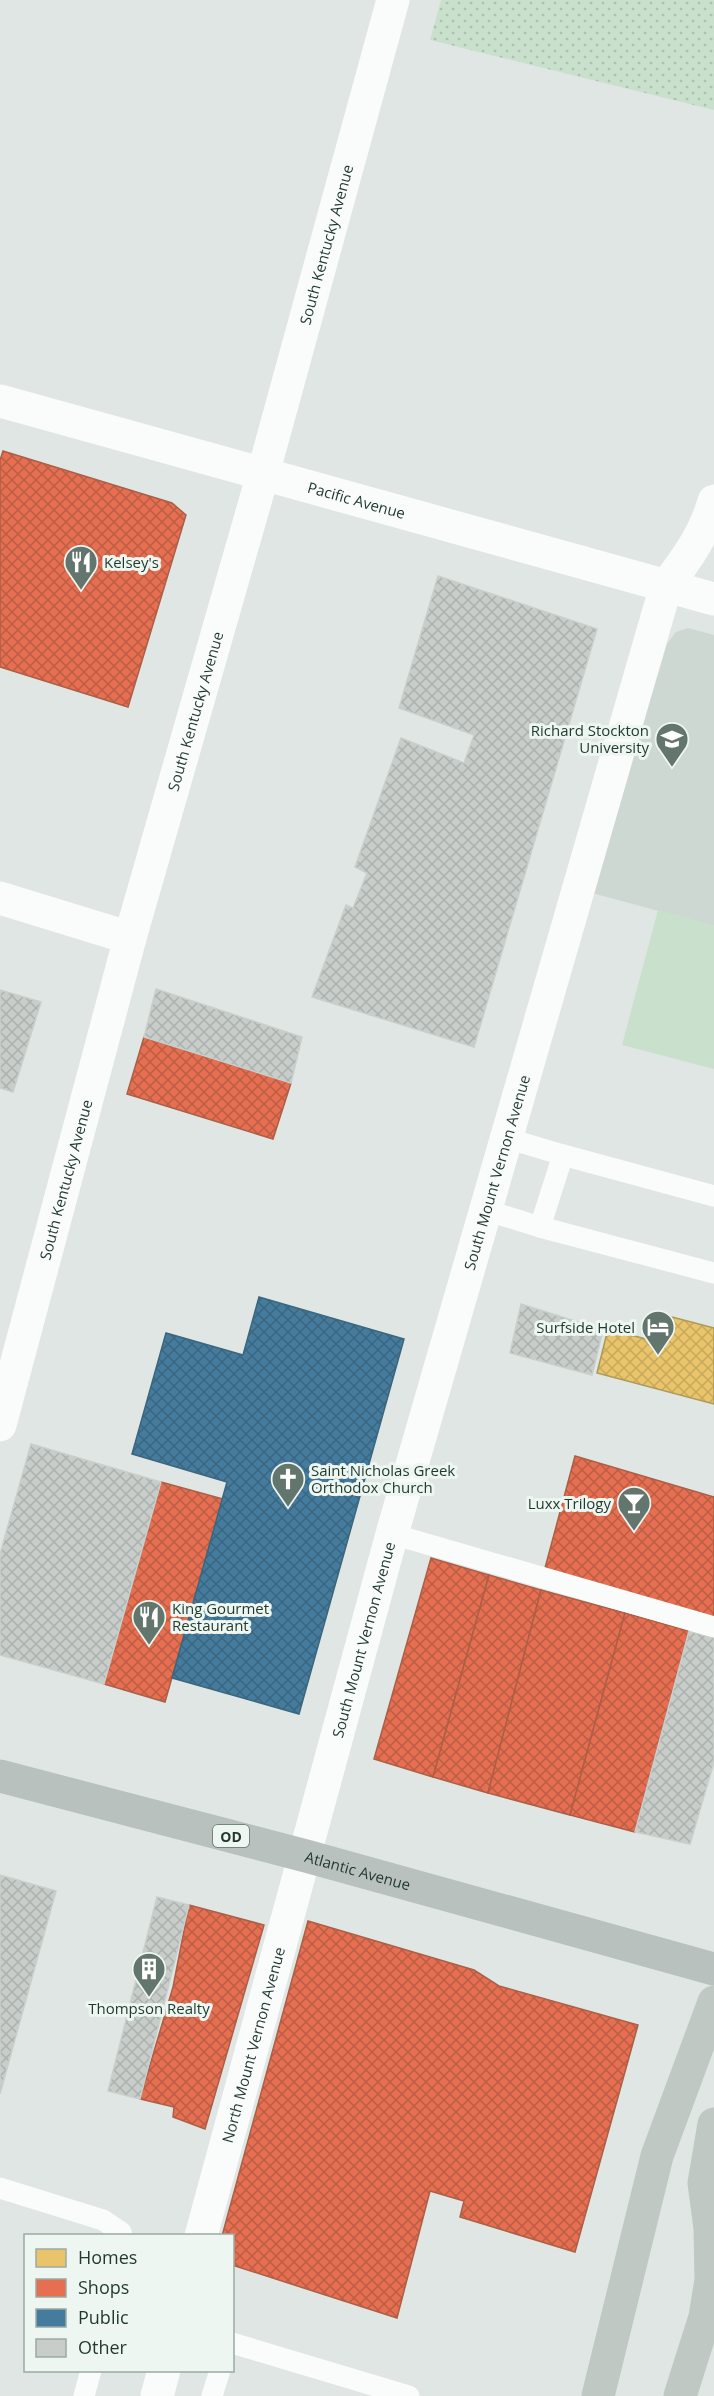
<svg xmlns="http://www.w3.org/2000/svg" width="714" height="2396" font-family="'Open Sans',sans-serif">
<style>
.built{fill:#ced8d2}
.grass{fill:url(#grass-dots)}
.green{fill:#c9e0cd}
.homes{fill:url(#homes-cross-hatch);stroke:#ac9a58;stroke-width:1.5}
.shops{fill:url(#shops-cross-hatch);stroke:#ab5f46;stroke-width:1.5}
.public{fill:url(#public-cross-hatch);stroke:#3a677c;stroke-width:1.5}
.building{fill:url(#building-cross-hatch);stroke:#c9cfcc;stroke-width:1.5}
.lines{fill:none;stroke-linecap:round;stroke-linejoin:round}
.lane{stroke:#fafbfb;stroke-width:21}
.street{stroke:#fafbfb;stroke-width:33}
.secondary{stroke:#fafbfb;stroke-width:33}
.primary{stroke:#bfc8c3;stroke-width:33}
.highway{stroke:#b8c1be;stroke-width:33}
.labels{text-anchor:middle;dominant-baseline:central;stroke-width:6;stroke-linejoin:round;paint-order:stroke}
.shield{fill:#eef6f1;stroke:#5d7268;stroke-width:1.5}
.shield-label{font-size:14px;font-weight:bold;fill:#1f392e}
.street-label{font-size:15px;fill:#1f392e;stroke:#eef6f1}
.poi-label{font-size:15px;fill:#1f392e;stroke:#eef6f1;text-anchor:start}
</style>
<defs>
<pattern id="grass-dots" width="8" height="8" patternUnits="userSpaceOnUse" patternTransform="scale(1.5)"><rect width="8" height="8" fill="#c9e0cd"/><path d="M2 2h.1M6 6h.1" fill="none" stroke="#acc1b0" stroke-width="1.8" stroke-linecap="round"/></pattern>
<pattern id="homes-cross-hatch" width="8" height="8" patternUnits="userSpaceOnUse" patternTransform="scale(1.5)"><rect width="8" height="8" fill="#e9c46a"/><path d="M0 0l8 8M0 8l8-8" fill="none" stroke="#c7a95c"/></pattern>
<pattern id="shops-cross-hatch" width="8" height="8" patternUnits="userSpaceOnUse" patternTransform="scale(1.5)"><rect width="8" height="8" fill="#e76f51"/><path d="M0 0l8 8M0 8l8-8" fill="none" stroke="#bb5c44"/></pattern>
<pattern id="public-cross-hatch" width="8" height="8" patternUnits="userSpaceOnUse" patternTransform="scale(1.5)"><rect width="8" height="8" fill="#457b9d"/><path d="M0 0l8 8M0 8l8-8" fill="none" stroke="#396680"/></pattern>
<pattern id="building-cross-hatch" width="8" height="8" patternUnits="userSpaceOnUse" patternTransform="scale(1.5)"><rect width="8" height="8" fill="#c8cdca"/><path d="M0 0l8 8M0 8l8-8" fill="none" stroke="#abb1ae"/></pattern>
</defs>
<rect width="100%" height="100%" fill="#e0e6e3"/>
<polygon class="built" points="688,628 714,635 714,926 592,893 667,644 676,632"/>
<polygon class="grass" points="441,0 714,0 714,110 430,40"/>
<polygon class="green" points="658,910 714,926 714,1069 622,1045"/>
<polygon class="homes" points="653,1312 714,1328 714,1404 597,1373 608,1329 646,1339"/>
<g class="shops">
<polygon points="3,451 172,503 186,515 128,707 0,667 0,460"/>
<polygon points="144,1037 291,1083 273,1139 127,1094"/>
<polygon points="575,1456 714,1497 714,1617 545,1568"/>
<polygon points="161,1482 223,1499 165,1702 104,1684"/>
<polygon points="431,1558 489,1575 433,1777 374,1759"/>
<polygon points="489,1575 541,1590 488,1793 433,1777"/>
<polygon points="541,1590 625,1613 570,1815 488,1793"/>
<polygon points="625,1613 689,1631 635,1832 570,1815"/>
<polygon points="189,1905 264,1925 205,2129 173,2117 174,2107 140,2099 173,1987"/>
<polygon points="308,1921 474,1970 499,1986 638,2025 575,2252 460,2217 464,2201 430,2191 397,2318 232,2265 232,2236 222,2236"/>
</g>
<polygon class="public" points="259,1297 404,1339 299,1714 172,1678 227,1482 132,1454 166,1333 243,1355"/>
<g class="building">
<polygon points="438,576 597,629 474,1047 312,997 346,905 353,908 367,873 355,867 401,738 464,763 474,735 399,708"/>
<polygon points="156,989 302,1037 291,1083 144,1037"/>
<polygon points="0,990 41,1002 13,1092 0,1088"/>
<polygon points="521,1304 603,1330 592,1375 510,1353"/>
<polygon points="31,1444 161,1482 104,1684 0,1655 0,1554"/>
<polygon points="689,1631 714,1638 714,1762 690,1844 635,1832"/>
<polygon points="0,1875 56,1891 0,2094"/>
<polygon points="157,1897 189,1905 140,2099 108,2091"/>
</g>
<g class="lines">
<g class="lane">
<polyline points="506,1138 563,1155"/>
<polyline points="714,1196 563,1155 540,1227 714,1273"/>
<polyline points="485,1210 540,1227"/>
<polyline points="392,1534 714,1627"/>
<polyline points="0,2188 103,2220 121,2232 122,2236"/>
<polyline points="232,2343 409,2396"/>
<polyline points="84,2396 91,2370"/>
<polyline points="212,2396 220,2370"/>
</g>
<g class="street">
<path id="s1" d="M263,474L393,0"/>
<polyline points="0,898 130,938"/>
<path id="s2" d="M201,2236L392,1534L666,586C686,560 705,534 714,501"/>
<polyline points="157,2396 164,2370"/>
</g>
<g class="secondary">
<path id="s3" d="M0,401L714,599"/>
<path id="s4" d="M0,1425L130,938L263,474"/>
</g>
<g class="primary">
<polyline points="598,2396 657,2156 714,2002"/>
<polyline points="680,2396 705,2317 711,2280 710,2228 704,2183 714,2124"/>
</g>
<path class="highway" id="s5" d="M0,1776L306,1856L714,1969"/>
</g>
<defs>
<g id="restaurant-pin" transform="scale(1.725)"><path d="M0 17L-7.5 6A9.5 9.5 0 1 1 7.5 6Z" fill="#63766d" stroke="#eef6f1"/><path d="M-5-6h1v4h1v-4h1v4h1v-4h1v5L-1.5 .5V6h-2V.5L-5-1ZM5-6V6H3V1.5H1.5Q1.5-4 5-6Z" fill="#fff"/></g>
<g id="university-pin" transform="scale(1.725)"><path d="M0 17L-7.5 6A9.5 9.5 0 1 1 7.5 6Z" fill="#63766d" stroke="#eef6f1"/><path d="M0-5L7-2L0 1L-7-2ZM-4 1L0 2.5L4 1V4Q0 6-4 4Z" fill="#fff"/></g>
<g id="hotel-pin" transform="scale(1.725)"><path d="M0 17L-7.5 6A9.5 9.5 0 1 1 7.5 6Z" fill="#63766d" stroke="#eef6f1"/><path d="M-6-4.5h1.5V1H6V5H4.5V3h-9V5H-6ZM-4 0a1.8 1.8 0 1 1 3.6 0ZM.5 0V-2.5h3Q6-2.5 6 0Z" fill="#fff"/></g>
<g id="church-pin" transform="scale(1.725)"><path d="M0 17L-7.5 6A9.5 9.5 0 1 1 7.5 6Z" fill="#63766d" stroke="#eef6f1"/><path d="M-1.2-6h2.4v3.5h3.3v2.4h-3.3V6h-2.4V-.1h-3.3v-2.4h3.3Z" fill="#fff"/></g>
<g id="bar-pin" transform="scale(1.725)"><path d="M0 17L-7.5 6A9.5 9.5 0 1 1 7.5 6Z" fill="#63766d" stroke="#eef6f1"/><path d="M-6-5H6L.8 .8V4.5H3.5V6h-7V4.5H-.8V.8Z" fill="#fff"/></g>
<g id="building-pin" transform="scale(1.725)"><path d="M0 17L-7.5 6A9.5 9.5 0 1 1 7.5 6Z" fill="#63766d" stroke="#eef6f1"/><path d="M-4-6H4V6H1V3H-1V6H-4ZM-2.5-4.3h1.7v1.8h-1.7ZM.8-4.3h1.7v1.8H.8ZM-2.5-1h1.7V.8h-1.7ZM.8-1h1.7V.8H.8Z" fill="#fff"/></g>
</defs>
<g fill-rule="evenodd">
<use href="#restaurant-pin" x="81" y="562"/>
<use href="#university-pin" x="672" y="739"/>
<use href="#hotel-pin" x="658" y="1327"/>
<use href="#church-pin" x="288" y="1479"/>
<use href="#bar-pin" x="634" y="1503"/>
<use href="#restaurant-pin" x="149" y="1617"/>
<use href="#building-pin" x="149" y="1969"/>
</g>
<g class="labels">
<rect class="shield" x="213" y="1825" width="36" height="22" rx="4.5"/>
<g class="shield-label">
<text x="231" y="1836">OD</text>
</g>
<g class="street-label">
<text stroke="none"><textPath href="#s1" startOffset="238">South Kentucky Avenue</textPath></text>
<text stroke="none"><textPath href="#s3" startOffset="370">Pacific Avenue</textPath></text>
<text stroke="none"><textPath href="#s4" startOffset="740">South Kentucky Avenue</textPath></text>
<text stroke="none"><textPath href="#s2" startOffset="1104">South Mount Vernon Avenue</textPath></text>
<text stroke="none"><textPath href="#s4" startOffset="254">South Kentucky Avenue</textPath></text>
<text stroke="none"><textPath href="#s2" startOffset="618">South Mount Vernon Avenue</textPath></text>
<text stroke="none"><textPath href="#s5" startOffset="370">Atlantic Avenue</textPath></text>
<text stroke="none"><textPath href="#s2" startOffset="198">North Mount Vernon Avenue</textPath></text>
</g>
<g class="poi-label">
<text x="104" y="562">Kelsey's</text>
<text x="649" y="730" text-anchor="end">Richard Stockton<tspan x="649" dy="17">University</tspan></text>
<text x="635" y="1327" text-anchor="end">Surfside Hotel</text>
<text x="311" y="1470">Saint Nicholas Greek<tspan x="311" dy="17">Orthodox Church</tspan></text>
<text x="611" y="1503" text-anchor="end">Luxx Trilogy</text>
<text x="172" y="1608">King Gourmet<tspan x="172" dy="17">Restaurant</tspan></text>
<text x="149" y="2008" text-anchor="middle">Thompson Realty</text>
</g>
</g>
<rect x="24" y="2234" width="210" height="138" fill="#eef6f1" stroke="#9baaa3" stroke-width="1.5"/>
<rect x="36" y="2249" width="30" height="18" fill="#e9c46a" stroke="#9baaa3" stroke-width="1.5"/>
<text x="78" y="2264" font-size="18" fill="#1f392e">Homes</text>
<rect x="36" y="2279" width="30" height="18" fill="#e76f51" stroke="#9baaa3" stroke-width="1.5"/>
<text x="78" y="2294" font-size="18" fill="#1f392e">Shops</text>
<rect x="36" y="2309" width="30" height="18" fill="#457b9d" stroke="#9baaa3" stroke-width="1.5"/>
<text x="78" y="2324" font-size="18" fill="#1f392e">Public</text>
<rect x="36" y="2339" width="30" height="18" fill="#c8cdca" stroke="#9baaa3" stroke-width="1.5"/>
<text x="78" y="2354" font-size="18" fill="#1f392e">Other</text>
</svg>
